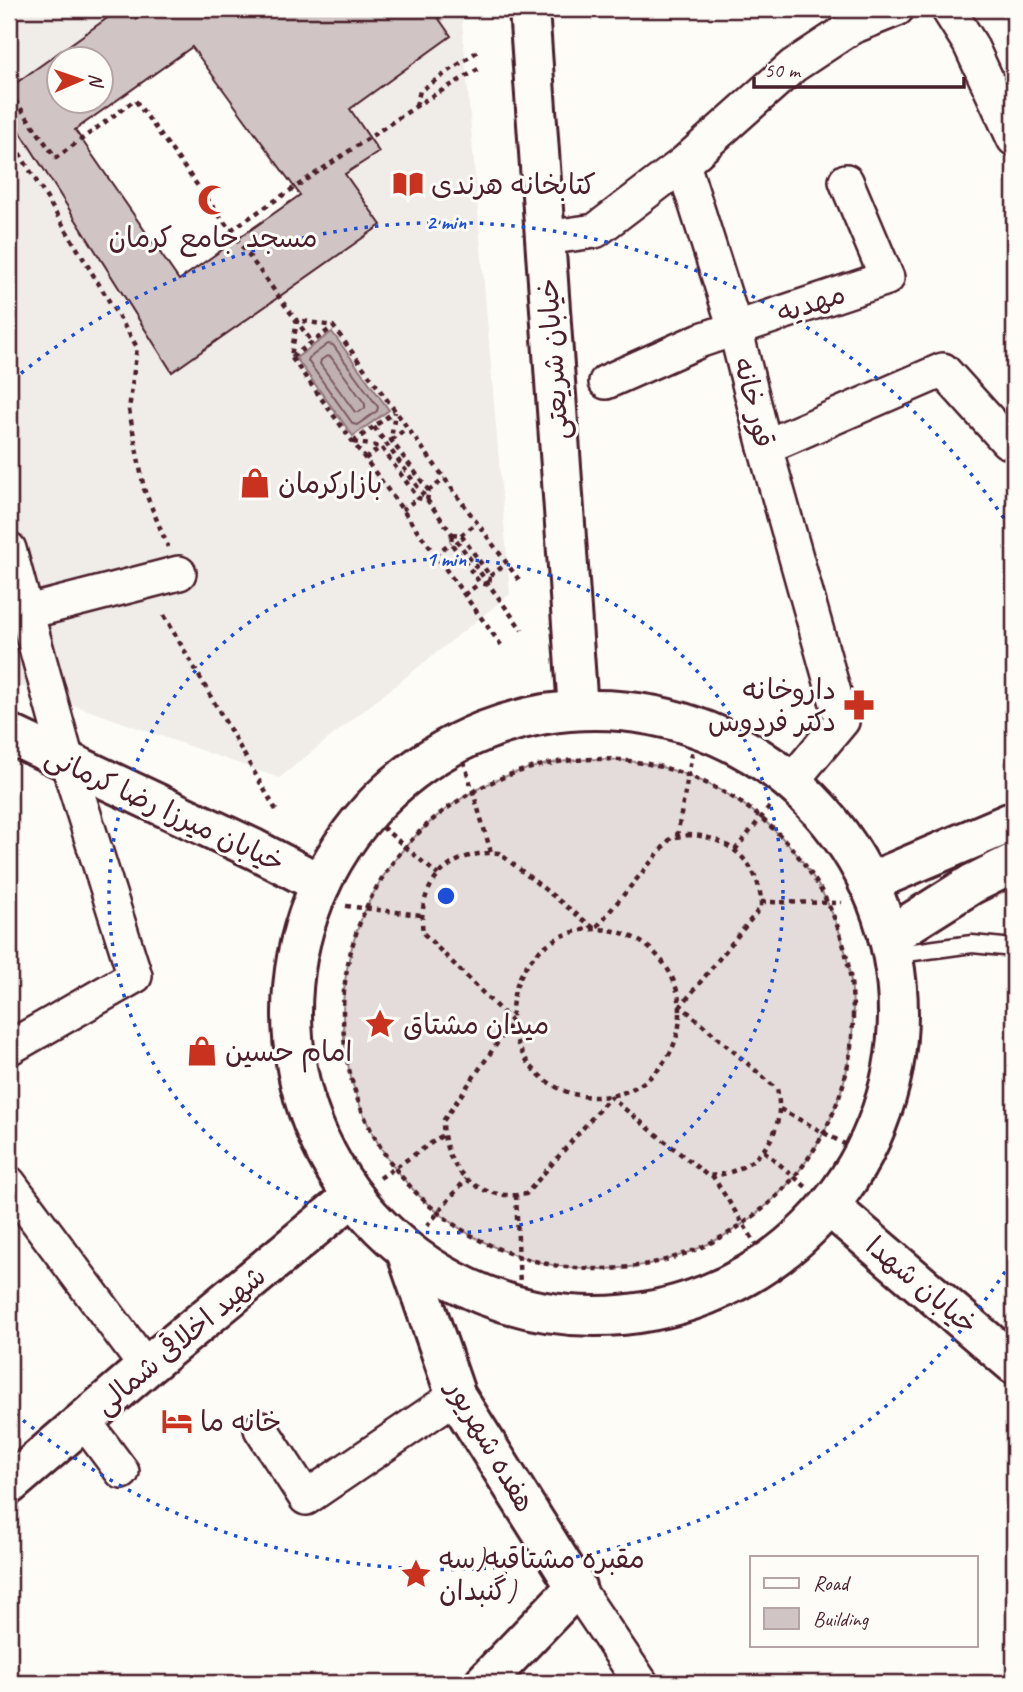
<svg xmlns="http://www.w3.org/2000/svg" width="1023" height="1692" font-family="Caveat,'Playpen Sans Arabic',sans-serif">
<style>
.built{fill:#f0ece8}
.green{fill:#e3dcda;stroke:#967e82;stroke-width:2}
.water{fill:#c0b1b1;stroke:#91777b;stroke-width:2}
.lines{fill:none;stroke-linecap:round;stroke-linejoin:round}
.shore{stroke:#795961;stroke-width:2}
.building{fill:#d0c5c4;stroke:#4a1f2b;stroke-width:2;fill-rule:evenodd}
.lane-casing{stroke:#4a1f2b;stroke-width:21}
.street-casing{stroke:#4a1f2b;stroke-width:38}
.secondary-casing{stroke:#4a1f2b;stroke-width:44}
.path{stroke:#4a1f2b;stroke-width:4.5;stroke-dasharray:5 5;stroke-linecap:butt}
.lane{stroke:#fdfcf7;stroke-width:16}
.street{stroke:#fdfcf7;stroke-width:33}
.secondary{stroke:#fdfcf7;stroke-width:38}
.ring{fill:none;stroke:#1d4ed8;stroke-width:3.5;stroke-dasharray:3.5 7}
.labels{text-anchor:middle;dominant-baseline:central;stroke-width:6;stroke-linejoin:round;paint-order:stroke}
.poi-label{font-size:28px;fill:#4a1f2b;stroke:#fdfcf7;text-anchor:start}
.street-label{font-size:28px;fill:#4a1f2b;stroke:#fdfcf7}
.centre{fill:#1d4ed8;stroke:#fdfcf7;stroke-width:3.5}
.ring-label{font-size:21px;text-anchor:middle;font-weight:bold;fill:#1d4ed8;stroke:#fdfcf7;stroke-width:6;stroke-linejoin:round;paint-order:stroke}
</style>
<rect width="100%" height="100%" fill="#fdfcf7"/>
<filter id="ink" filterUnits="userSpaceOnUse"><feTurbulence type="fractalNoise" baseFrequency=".0143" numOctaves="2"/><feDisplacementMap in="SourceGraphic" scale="14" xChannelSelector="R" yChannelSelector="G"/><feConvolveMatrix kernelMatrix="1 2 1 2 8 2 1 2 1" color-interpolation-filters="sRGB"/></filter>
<g filter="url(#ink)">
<g class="built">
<polygon points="9,9 120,9 16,83 9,69"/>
<polygon points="432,9 461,9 510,594 279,778 9,682 9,114 173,371 381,225 345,174 379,152 350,109 451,36"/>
</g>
<circle class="green" cx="598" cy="1014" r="255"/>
<polygon class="water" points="332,332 389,410 353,436 296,358"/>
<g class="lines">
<g class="shore">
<polygon points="328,344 333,345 378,407 377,411 357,425 353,424 308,361 309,358"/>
<polygon points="327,356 331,357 365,404 365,408 359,412 355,412 320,364 321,360"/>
</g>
</g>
<path class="building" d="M120,9H130L137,19L152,9H432L451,36L350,109L379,152L345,174L381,225L172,372L9,114V69L16,83ZM192,47L300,195L179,280L75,130ZM60,60H102V102H60Z"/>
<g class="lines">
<g class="lane-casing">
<polyline id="lane" points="892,955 972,944 1014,948"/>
</g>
<g class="street-casing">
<g id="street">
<polyline points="948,9 970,44 1014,139"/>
<polyline points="683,164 735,328 765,447 842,721 791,782"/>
<polyline points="545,238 595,231 683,164 793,66 852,27 897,9"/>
<polyline points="606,382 701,340 887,278 846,181"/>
<polyline points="765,447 943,370 1007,441"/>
<polyline points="9,549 68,764 135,976 9,1048"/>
<polyline points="28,612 179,573"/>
<polyline points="9,1183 146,1367"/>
<polyline points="84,1421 122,1472"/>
<polyline points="261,1429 306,1498 456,1396"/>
<polyline points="576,1587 641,1683"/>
</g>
</g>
<g class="secondary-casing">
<g id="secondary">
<polyline points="529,9 578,710"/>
<circle cx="595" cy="1013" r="303"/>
<polyline points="9,734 254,849 321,884"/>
<polyline points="868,883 1014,821"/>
<polyline points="888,937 972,884 1014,863"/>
<polyline points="829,1206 1014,1364"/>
<polyline points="406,1251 456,1396 576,1587 484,1683"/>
<polyline points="9,1485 146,1367 353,1196"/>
</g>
</g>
<g class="path">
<polyline points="9,92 56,158 135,100 312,342"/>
<polyline points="416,106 420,91 481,49"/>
<polyline points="9,136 137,347 129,410 144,489 168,547"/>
<polyline points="231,230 424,101 482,67"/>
<polyline points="292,357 333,327"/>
<polyline points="374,427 522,630"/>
<polyline points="391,440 407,428"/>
<polyline points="353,442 381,447 418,498 427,500 429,491 391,440 395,412"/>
<polyline points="353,442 394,412"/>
<polyline points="365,459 381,447"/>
<polyline points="428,491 445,479"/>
<polyline points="402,510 418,498"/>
<polygon points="452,534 461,535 490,576 489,585 480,583 451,543"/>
<polyline points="461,535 477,523"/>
<polyline points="435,555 451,542"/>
<polyline points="490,576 506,564"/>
<polyline points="464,595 480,583"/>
<polyline points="164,615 276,810"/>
<polyline points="501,645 291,357 297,320 333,326 519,580"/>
<polyline points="458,742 491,852"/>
<circle cx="598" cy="1014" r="255"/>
<polyline points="367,814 438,875"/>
<path d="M687,835C728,835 762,864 761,907L681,1006L777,1089C788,1136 754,1174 708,1176L610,1097L526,1194C477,1202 443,1169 443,1121L512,1022L423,933C416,884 450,850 499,853L595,929L671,838Z"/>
<polyline points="677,836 697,727"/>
<polyline points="735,850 772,804"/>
<polyline points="761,902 842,903"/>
<polyline points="346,906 421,915"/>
<circle cx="596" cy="1013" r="84"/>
<polyline points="780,1109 863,1154"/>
<polyline points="764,1151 806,1187"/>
<polyline points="712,1175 768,1263"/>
<polyline points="380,1178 443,1135"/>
<polyline points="516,1195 521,1308"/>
<polyline points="427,1226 466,1179"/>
</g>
<use href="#lane" class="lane"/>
<use href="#street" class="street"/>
<use href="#secondary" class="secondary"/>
</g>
</g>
<g class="ring">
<circle cx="446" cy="896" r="337"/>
<path d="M1011 1263A674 674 0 0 1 13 1412M13 380A674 674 0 0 1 1011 529"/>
</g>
<defs>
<g id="library-bare" transform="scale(2.415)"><path d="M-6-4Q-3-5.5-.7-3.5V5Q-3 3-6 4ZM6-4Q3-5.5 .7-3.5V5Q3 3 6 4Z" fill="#c8321e" stroke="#fdfcf7" stroke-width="2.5" paint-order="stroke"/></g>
<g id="mosque-bare" transform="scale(2.415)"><path d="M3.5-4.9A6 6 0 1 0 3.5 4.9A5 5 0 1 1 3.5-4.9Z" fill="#c8321e" stroke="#fdfcf7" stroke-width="2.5" paint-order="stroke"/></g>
<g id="shop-bare" transform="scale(2.415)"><path d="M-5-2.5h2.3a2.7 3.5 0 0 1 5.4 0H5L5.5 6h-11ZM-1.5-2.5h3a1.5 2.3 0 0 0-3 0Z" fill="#c8321e" stroke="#fdfcf7" stroke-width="2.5" paint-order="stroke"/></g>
<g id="pharmacy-bare" transform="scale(2.415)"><path d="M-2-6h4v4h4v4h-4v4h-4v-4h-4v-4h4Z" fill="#c8321e" stroke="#fdfcf7" stroke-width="2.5" paint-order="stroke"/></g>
<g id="sight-bare" transform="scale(2.415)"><path d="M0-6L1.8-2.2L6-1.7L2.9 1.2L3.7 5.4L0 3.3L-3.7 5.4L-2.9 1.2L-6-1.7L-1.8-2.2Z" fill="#c8321e" stroke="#fdfcf7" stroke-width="2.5" paint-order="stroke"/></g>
<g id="hotel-bare" transform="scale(2.415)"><path d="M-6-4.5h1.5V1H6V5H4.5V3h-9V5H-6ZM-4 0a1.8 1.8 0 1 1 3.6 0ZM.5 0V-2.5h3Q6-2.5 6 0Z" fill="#c8321e" stroke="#fdfcf7" stroke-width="2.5" paint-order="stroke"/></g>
</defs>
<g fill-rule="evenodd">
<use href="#library-bare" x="408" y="184"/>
<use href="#mosque-bare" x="213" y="200"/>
<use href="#shop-bare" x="255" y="483"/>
<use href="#pharmacy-bare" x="859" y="705"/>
<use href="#sight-bare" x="380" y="1024"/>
<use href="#shop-bare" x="202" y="1051"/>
<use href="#hotel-bare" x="177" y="1421"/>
<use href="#sight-bare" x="416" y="1574"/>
</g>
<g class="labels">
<g class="poi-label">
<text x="431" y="184">کتابخانه هرندی</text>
<text x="213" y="237" text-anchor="middle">مسجد جامع کرمان</text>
<text x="278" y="483">بازارکرمان</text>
<text x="836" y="689" text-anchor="end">داروخانه<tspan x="836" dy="32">دکتر فردوس</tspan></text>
<text x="403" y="1024">ميدان مشتاق</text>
<text x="225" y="1051">امام حسین</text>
<text x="200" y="1421">خانه ما</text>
<text x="439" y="1558">مقبره مشتاقیه(سه<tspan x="439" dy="32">گنبدان)</tspan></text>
</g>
<g class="street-label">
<text transform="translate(811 303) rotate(-18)">مهدیه</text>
<text transform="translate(553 359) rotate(-94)">خیابان شریعتی</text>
<text transform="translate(754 402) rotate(76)">قور خانه</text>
<text transform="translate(165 809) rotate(25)">خیابان میرزا رضا کرمانی</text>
<text transform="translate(922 1285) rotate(40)">خیابان شهدا</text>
<text transform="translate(180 1340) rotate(-40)">شهید اخلاقی شمالی</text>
<text transform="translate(491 1446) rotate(60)">هفده شهریور</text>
</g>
</g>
<circle cx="446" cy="896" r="10" class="centre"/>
<g class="ring-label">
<text x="446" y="229">2 min</text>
<text x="446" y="566">1 min</text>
</g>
<rect width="1023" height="1692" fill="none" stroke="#fdfcf7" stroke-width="35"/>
<rect x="18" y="18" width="988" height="1657" fill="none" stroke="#4a1f2b" stroke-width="2.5" filter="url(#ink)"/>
<rect x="750" y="1556" width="228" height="91" fill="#fdfcf7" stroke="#b5a4a5" stroke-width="2"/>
<rect x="764" y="1578" width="35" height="10" fill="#fdfcf7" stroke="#b5a4a5" stroke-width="2"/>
<text x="813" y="1590" font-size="21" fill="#4a1f2b">Road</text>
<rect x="764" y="1608" width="35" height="21" fill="#d0c5c4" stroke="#b5a4a5" stroke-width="2"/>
<text x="813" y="1626" font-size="21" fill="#4a1f2b">Building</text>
<g transform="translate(80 80) rotate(88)"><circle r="33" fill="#fdfcf7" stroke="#b5a4a5" stroke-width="2"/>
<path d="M0-5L12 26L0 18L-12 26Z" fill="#c8321e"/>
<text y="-10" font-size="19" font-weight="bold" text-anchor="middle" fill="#4a1f2b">N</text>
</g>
<path d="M754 77v10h210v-10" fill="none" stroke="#4a1f2b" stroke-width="3.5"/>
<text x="764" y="77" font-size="21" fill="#4a1f2b" stroke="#fdfcf7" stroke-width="5" paint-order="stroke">50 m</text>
</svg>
